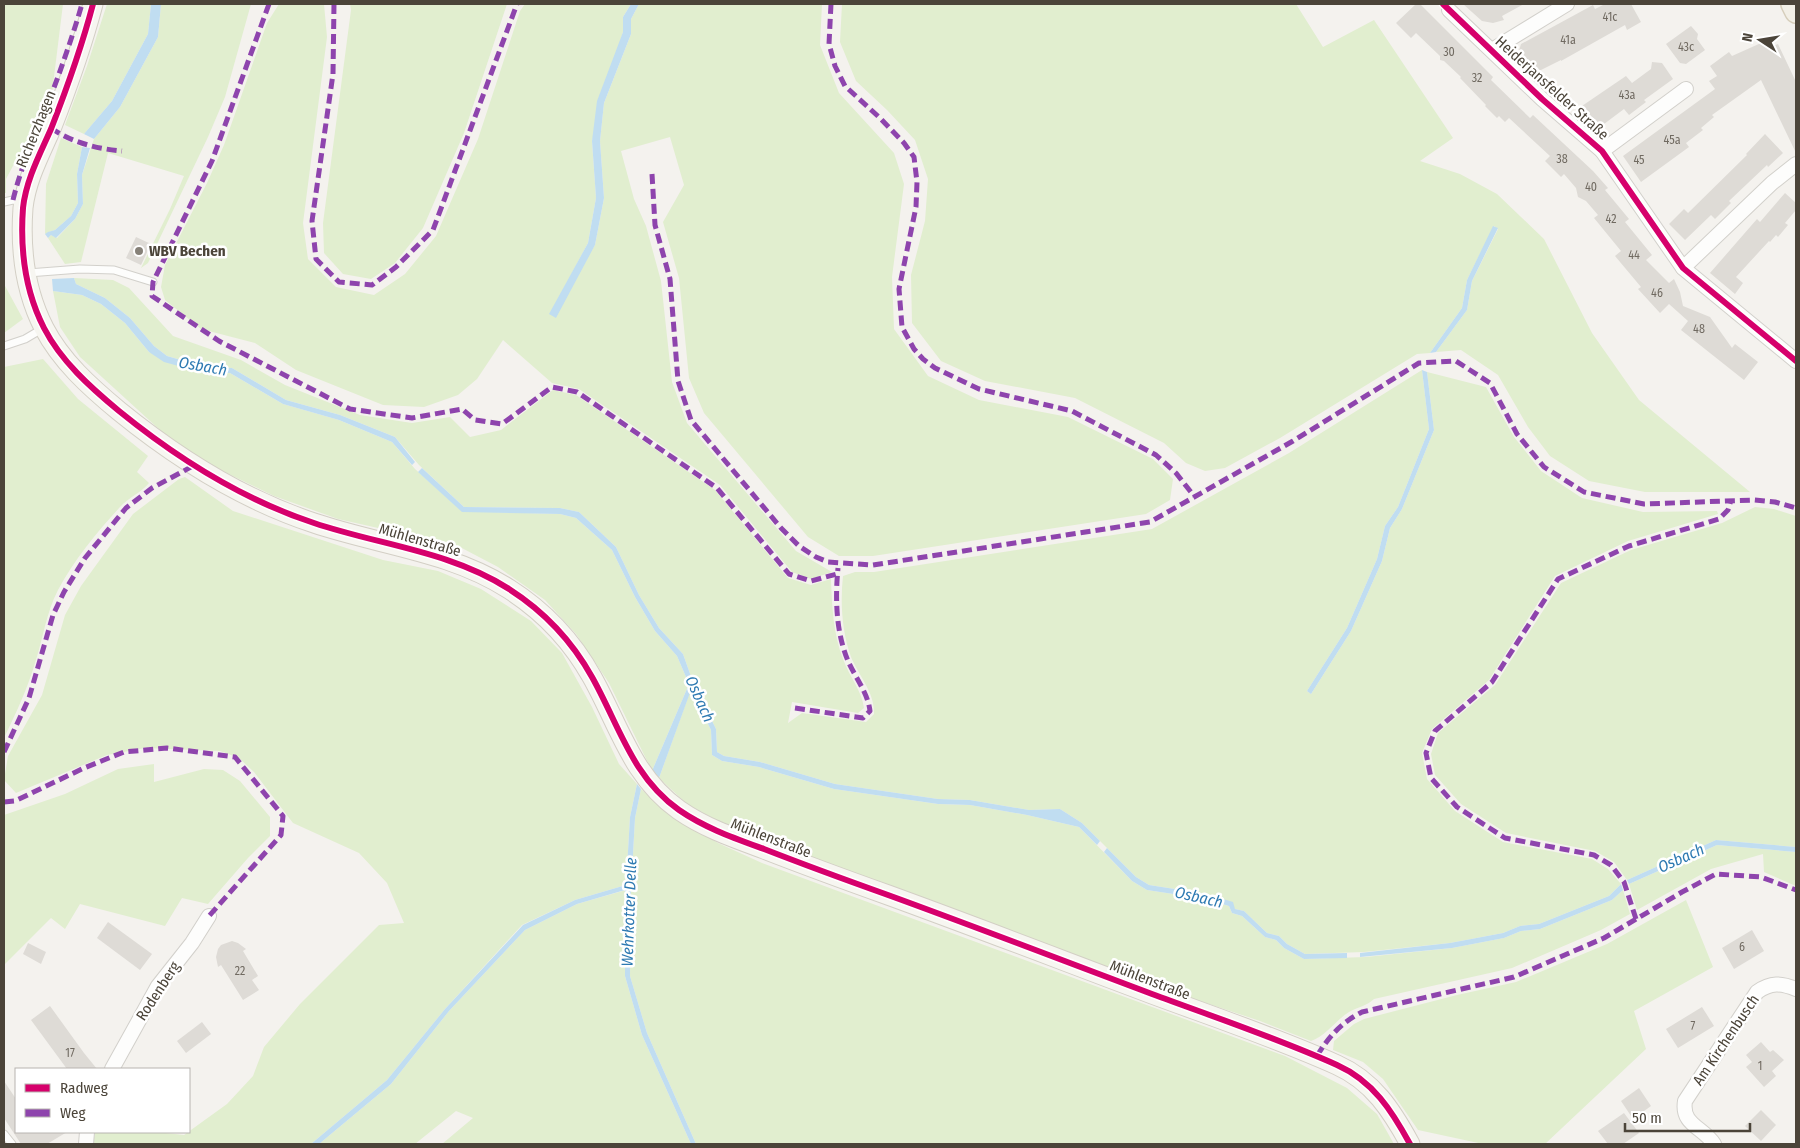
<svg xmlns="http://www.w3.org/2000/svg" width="1800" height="1148" font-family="'Fira Sans Condensed',sans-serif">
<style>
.green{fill:#e1eecf}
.water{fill:#c0ddf1}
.building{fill:#dedbd6}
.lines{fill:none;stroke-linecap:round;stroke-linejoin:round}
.lane-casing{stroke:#d2d0cb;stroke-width:9}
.street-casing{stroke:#d2d0cb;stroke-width:16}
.secondary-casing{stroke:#d3cfc5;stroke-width:21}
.primary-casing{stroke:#d6cebb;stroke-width:24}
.lane{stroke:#fdfdfc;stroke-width:7}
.street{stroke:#fdfdfc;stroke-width:14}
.secondary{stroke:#f7f6f1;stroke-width:19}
.primary{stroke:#f2efe6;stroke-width:21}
.quiet{stroke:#8e44ad;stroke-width:5;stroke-dasharray:10 5;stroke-linecap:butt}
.cycleway-casing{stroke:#fff;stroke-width:9}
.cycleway{stroke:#d6006c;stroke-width:6}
.poi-dot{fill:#868178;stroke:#fff;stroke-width:2}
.labels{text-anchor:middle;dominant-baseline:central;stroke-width:5;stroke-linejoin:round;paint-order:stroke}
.number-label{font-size:12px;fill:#706a61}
.street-label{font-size:15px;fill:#4b4439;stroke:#fff}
.poi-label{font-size:15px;font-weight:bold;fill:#4b4439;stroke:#fff;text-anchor:start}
.water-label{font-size:16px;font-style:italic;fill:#2e7ab2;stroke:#fff}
</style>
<rect width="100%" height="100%" fill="#f4f2ee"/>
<g class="green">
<polygon points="4,4 63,4 52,93 6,179 6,193 4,193"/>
<polygon points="107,4 151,4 148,34 112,101 84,134 65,125 87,66"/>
<polygon points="161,4 251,4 225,97 208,137 148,263 141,268 170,209 184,176 108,153 81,262 65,264 48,238 51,235 57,238 75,219 83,204 82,175 94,139 120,107 158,37"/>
<polygon points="279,4 324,4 327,37 303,223 308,259 336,287 374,295 405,274 436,236 478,139 520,11 525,4 631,4 623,17 623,32 592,141 596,198 588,243 550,314 595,245 604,198 600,141 604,103 631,34 631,19 639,4 822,4 820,45 839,93 894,153 904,184 892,277 894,329 928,376 979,400 1068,417 1153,459 1173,479 1170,500 1146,514 873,556 839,556 808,537 704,413 689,378 679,278 663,222 684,185 670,137 621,151 634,199 646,226 661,281 672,382 687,423 796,551 832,572 811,579 792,572 720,485 579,389 552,383 503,340 477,379 458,395 424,407 383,405 296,370 255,343 201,329 165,300 161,287 165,265 207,183 224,145 267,23"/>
<polygon points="350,4 507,4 464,133 423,228 395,263 371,279 343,274 324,253 323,223 351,10"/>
<polygon points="842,4 1296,4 1323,47 1374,20 1453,138 1420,161 1460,174 1497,194 1544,239 1592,333 1639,400 1750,492 1645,492 1589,481 1550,456 1528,427 1498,375 1461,350 1436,352 1467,310 1472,281 1498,229 1494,226 1467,280 1462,308 1430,353 1417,354 1280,438 1225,468 1205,471 1186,463 1164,443 1075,398 985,381 941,361 912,323 911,275 925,221 928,179 915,140 887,110 856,81 840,42"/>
<polygon points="61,138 82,147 77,174 78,203 71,216 55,230 49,232 45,234 46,184"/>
<path d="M74,278L113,280L129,288L173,336L241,360L285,385L360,415L412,423L450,417L470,437L501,430L553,390L576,395L715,490L788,578L811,585L831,579C832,606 833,633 843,659C849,676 862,691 864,708L858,713L792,702L788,723L802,713L866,722L874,714C875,693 859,676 851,657C842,632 840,603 843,576L855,572H874L1152,529L1289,453L1422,370L1429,429L1398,507L1385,526L1377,559L1347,628L1307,691L1311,694L1351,631L1382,561L1390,528L1402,509L1434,430L1427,372L1486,387L1514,437L1541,471L1582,498L1643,512L1717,511L1718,514L1628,541L1555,576L1489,680L1432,729L1422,753L1427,779L1455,811L1503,842L1592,859L1608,869L1621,884L1609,896L1539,924L1520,926L1503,933L1450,943L1364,952L1305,954L1287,944L1279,936L1267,933L1244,911L1235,909L1207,894L1149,885L1136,877L1082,823L1060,809L1029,810L970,800L938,799L835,784L760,762L724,756L717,752L716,729L693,682L683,654L659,628L639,595L616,547L579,512L560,508L464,507L419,465L395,437L340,415L286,400L232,368L205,367L167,356L154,346L130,318L105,298L76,284Z"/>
<polygon points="4,284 23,319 4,333"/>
<polygon points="53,291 82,295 101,304 125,323 149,352 204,373 230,373 283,404 339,420 392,442 415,469 462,511 560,514 576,518 612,550 635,597 655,631 677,656 689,684 652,771 609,683 576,634 545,600 498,567 458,546 338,519 274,496 206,463 161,431 80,357 60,327"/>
<path d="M43,359L78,399L148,456L137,472L149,483C142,492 128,498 120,507C97,532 74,560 58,590C46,613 43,639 35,663C27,690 16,713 4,738V367Z"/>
<polygon points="185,477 233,511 383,560 438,571 481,589 531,621 562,653 592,707 619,764 637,784 630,817 626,885 575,900 522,925 445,1009 387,1080 311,1144 93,1144 95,1132 157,1132 184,1135 227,1104 253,1076 264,1047 300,1004 379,925 404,923 387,883 359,853 293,823 254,772 239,758 220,751 145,748 107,755 16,793 4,780 8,756 42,695 65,615 81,586 133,514 179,479"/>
<polygon points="1755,507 1774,509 1796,516 1796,847 1716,840 1627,880 1614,862 1595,851 1506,833 1461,804 1435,775 1431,754 1438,733 1495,685 1561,583 1631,550 1722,523"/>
<path d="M691,689L711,730L712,755L722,761L759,767L834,789L938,804L970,805L1027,815L1079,827L1132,881L1147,890L1206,899L1229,906L1232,913L1242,916L1265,937L1276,940L1284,948L1304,959L1366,957L1452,948L1504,938L1521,931L1540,929L1612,900L1623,890L1630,914L1601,930L1512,968L1374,999C1367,1006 1358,1007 1349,1012C1336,1020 1326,1036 1311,1041L1260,1021L1164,989L735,830L687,804L659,778Z"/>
<polygon points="154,764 154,782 204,769 223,770 240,781 270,817 270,836 248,858 208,904 182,898 165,926 80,904 65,929 51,918 4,965 4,815 65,794 118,769"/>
<polygon points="641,789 673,816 718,843 762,863 1285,1056 1347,1088 1377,1114 1394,1144 696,1144 647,1033 630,976 631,890 635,818"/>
<polygon points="1717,845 1796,852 1796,886 1764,872 1763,854 1711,869 1637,910 1629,884"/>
<polygon points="626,890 625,976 642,1035 691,1144 442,1144 473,1118 456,1111 415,1144 319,1144 391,1084 449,1011 525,930 577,904"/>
<polygon points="1686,900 1713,967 1634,1011 1646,1049 1545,1144 1483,1144 1418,1130 1383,1079 1363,1062 1333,1050 1334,1041 1354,1024 1364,1019 1457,995 1516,982 1607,944"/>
</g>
<g class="water">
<polygon points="151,4 161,4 158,37 120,107 94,139 84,134 112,101 148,34"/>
<polygon points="631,4 639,4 631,19 631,34 604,103 600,141 604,198 595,245 556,318 549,314 588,243 596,198 592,141 597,101 623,32 623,17"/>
<polygon points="82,147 90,148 82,175 83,204 75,219 56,238 51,235 48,238 45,234 48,232 55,230 71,216 78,203 77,174"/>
<polygon points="1493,226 1498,228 1472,281 1467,310 1436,352 1430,353 1462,308 1467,280"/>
<polygon points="74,278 76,284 105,298 130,318 154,346 167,356 205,367 232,368 286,400 340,415 395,437 415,462 412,465 392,442 339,420 283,404 230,373 204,373 164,362 149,352 125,323 101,304 82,295 53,291 52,279"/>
<polygon points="1422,370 1427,372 1434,430 1402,509 1390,528 1382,561 1351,631 1311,694 1307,691 1347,628 1377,559 1385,526 1398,507 1429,429"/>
<polygon points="422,468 464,507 560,508 579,512 616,547 639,595 659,628 683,654 693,682 716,729 717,752 724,756 760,762 835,784 938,799 970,800 1029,810 1060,809 1082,823 1100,841 1097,845 1079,827 1027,815 970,805 938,804 834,789 759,767 722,761 712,755 711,730 691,690 659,778 652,771 689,684 677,656 655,631 635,597 612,550 576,518 560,514 462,512 418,472"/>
<polygon points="637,784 641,789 635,818 631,890 630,976 647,1033 696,1144 691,1144 642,1035 625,976 625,890 577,904 525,930 449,1011 391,1084 319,1144 311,1144 387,1080 445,1009 523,925 575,900 626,885 630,817"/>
<polygon points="1716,840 1796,847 1796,852 1717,845 1629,884 1627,880"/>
<polygon points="1107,848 1136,877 1149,885 1207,894 1233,902 1235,909 1244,911 1267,933 1279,936 1287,944 1305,954 1347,953 1347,958 1304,959 1284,948 1276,940 1265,937 1242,916 1232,913 1229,906 1206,899 1147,890 1132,881 1104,852"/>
<polygon points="1621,884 1623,890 1612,900 1540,929 1521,931 1504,938 1452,948 1360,957 1360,953 1450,943 1503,933 1520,926 1539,924 1609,896"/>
</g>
<g class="building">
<polygon points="1416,4 1420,4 1493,77 1491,80 1530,118 1533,115 1593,171 1608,188 1605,190 1629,219 1625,222 1652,255 1646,260 1669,283 1674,279 1680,292 1683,306 1710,317 1732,348 1735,344 1758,362 1744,380 1681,330 1688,321 1669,304 1660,313 1638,289 1641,287 1615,256 1621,251 1594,218 1598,215 1586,201 1578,197 1576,188 1564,174 1561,177 1545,161 1550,156 1509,118 1505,122 1499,116 1497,118 1485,106 1486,105 1460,78 1461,77 1444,61 1440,60 1440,56 1416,33 1411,38 1396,23"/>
<polygon points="1463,4 1524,4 1502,16 1504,20 1493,23 1482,21"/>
<polygon points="1605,4 1631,4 1641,22 1627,30 1625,25 1561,61 1561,60 1539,71 1529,68 1525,61 1523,62 1518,54 1521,44 1593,5 1595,9"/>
<polygon points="1691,26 1698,34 1697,39 1705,50 1686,64 1680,63 1666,44"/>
<polygon points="1770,39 1773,46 1778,44 1796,82 1796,153 1761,80 1712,115 1714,117 1701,128 1703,130 1686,143 1689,147 1641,182 1623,156 1715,89 1709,81 1717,76 1710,66 1729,52 1732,56"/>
<polygon points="1652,62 1662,63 1673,79 1644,100 1646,102 1629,115 1624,109 1596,130 1579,108 1626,76 1632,83 1651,69"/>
<polygon points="1765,134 1783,153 1768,167 1767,165 1729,201 1731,203 1715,219 1711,215 1685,240 1669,224 1684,209 1688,213 1747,155 1746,154"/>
<polygon points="1785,193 1796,203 1796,210 1785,223 1788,225 1778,237 1776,235 1770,242 1769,241 1736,277 1743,283 1735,294 1710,273 1757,219 1760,222"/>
<polygon points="136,237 151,244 141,265 126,258"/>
<polygon points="108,922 152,954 140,970 97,938"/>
<polygon points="1752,930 1764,951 1734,969 1722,948"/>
<polygon points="232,941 238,943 246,949 243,951 258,976 252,980 259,990 243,1000 221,965 218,967 216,957 218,949 221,945"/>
<polygon points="28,943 46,952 41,964 23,954"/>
<polygon points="50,1006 84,1053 97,1069 67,1069 31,1020"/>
<polygon points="1702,1007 1714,1026 1678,1048 1666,1029"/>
<polygon points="202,1022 211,1034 186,1053 177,1041"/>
<polygon points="1761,1042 1770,1052 1773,1050 1784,1060 1772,1071 1776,1076 1764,1087 1746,1067 1752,1062 1746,1055"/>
<polygon points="4,1081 16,1099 16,1132 67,1132 47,1144 21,1144 4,1118"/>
<polygon points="1639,1088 1651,1106 1633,1119 1621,1101"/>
<polygon points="1761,1110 1776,1125 1761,1141 1745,1126"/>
<polygon points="1624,1113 1639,1133 1623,1144 1608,1144 1598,1131"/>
</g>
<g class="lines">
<g class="lane-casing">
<g id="lane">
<polyline points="4,202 13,200 23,202"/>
<polyline points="28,273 80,269 114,270 153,282"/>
<polyline points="4,346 25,339 42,329"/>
<polyline points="4,1134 12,1144"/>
</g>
</g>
<g class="street-casing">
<g id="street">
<polyline points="1449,10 1542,99 1602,151 1683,268 1796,361"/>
<polyline points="1492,50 1567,4"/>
<polyline points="1602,151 1686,89"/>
<polyline points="1683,268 1772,183 1796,164"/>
<polyline points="112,1069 158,986 192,943 209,916"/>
<polyline points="86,1144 87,1132"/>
<path d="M1714,1144C1703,1127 1681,1125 1685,1101L1757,992C1771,982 1781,983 1796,989"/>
</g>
</g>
<g class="secondary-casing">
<path id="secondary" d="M93,4C82,46 67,88 51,129C40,154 26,180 23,208C20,249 25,291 44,328C61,361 90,387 119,411C178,459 241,499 314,523C379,545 450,551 509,589C545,612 572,641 592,677C619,725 632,777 679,810C705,828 734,838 764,849C805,865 846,880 888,895C976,927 1064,961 1152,994C1214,1017 1277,1038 1337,1065C1373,1081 1392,1111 1410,1144"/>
</g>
<g class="primary-casing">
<polyline id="primary" points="1792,4 1796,12"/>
</g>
<use href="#lane" class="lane"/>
<use href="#street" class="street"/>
<use href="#secondary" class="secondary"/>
<use href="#primary" class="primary"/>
<g class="quiet">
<polyline points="269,4 212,161 153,282 152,296 219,341 350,409 412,418 462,409 475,420 502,424 552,387 577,392 717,488 789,574 811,581 837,574"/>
<polyline points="334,4 333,74 312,221 316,259 339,282 372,285 396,267 433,230 517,4"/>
<polyline points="831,4 829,44 835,66 845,86 880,118 904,143 914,157 917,182 916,207 899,289 902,327 914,349 923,359 935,368 979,389 1072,411 1156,455 1176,473 1194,496"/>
<path d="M51,128C71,142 97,149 122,151"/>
<polyline points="652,174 655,225 670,279 678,381 691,420 781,528 799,546 816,557 828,562 873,565 1150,522 1293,441 1419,363 1456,361 1490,383 1517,434 1544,467 1584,492 1644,504 1754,500 1775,502 1796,508"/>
<path d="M13,200C20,171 31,144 43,117C57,80 71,42 82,4"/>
<path d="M795,708L863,718L870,711C868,693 855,677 848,661C836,632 835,599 838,568"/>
<polyline points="4,752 29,698 53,615 64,592 85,558 126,508 152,488 193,466"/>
<polyline points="4,802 15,801 84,768 124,752 167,748 235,757 283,816 281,835 209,916"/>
<polyline points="1636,919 1624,882 1611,865 1594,855 1505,838 1457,807 1431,778 1426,753 1435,731 1492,682 1558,579 1629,546 1719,519 1728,510 1731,500"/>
<path d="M1317,1056C1329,1036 1342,1022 1362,1012L1514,977L1604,938L1682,892L1716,874L1761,877L1796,890"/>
</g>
<g class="cycleway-casing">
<g id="cycleway">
<path d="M93,4C82,46 67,88 51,129C40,154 26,180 23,208C20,249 25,291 44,328C61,361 90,387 119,411C178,459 241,499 314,523C379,545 450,551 509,589C545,612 572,641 592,677C619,725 632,777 679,810C705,828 734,838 764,849C805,865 846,880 888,895C976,927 1064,961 1152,994C1214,1017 1277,1038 1337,1065C1373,1081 1392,1111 1410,1144"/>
<polyline points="1443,4 1542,99 1602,151 1683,268 1796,361"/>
</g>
</g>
<use href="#cycleway" class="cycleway"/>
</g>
<circle class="poi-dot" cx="139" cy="251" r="5"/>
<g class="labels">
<g class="number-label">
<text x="1610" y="17">41c</text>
<text x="1568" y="40">41a</text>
<text x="1686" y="47">43c</text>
<text x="1449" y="52">30</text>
<text x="1477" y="78">32</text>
<text x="1627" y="95">43a</text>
<text x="1672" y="140">45a</text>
<text x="1562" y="159">38</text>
<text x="1639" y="160">45</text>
<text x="1591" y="187">40</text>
<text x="1611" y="219">42</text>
<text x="1634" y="255">44</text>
<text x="1657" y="293">46</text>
<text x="1699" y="329">48</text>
<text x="1742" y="947">6</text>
<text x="240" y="971">22</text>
<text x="1693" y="1026">7</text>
<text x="70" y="1053">17</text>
<text x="1760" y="1066">1</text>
</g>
<g class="street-label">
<text transform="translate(1552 88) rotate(42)">Heiderjansfelder Straße</text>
<text transform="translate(36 129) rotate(-68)">Richerzhagen</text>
<text transform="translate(420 540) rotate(16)">Mühlenstraße</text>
<text transform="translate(771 838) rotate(21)">Mühlenstraße</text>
<text transform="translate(1150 980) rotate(21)">Mühlenstraße</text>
<text transform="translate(158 991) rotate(-57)">Rodenberg</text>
<text transform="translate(1726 1040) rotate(-56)">Am Kirchenbusch</text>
</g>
<g class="poi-label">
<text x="149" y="251">WBV Bechen</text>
</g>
<g class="water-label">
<text transform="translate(203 366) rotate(10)">Osbach</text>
<text transform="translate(700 699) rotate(66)">Osbach</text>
<text transform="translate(1681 858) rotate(-24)">Osbach</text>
<text transform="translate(1199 897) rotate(13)">Osbach</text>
<text transform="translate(629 912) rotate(-88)">Wehrkotter Delle</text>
</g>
</g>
<rect width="1800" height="1148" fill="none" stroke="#4b4439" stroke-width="10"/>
<rect x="15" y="1068" width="175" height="65" fill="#ffffff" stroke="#b7b4b0"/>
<rect x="25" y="1084" width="25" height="8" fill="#d6006c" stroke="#b7b4b0"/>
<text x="60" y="1093" font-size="15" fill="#4b4439">Radweg</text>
<rect x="25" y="1109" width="25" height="8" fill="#8e44ad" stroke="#b7b4b0"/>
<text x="60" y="1118" font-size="15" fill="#4b4439">Weg</text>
<g transform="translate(1760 40) rotate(282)" stroke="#ffffff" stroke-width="4" paint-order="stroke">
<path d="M0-4L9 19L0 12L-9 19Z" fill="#4b4439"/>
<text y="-8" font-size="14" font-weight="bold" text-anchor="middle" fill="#4b4439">N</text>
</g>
<path d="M1625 1123v8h125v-8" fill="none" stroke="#4b4439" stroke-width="2.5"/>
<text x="1632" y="1123" font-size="15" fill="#4b4439" stroke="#ffffff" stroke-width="4" paint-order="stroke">50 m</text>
</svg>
